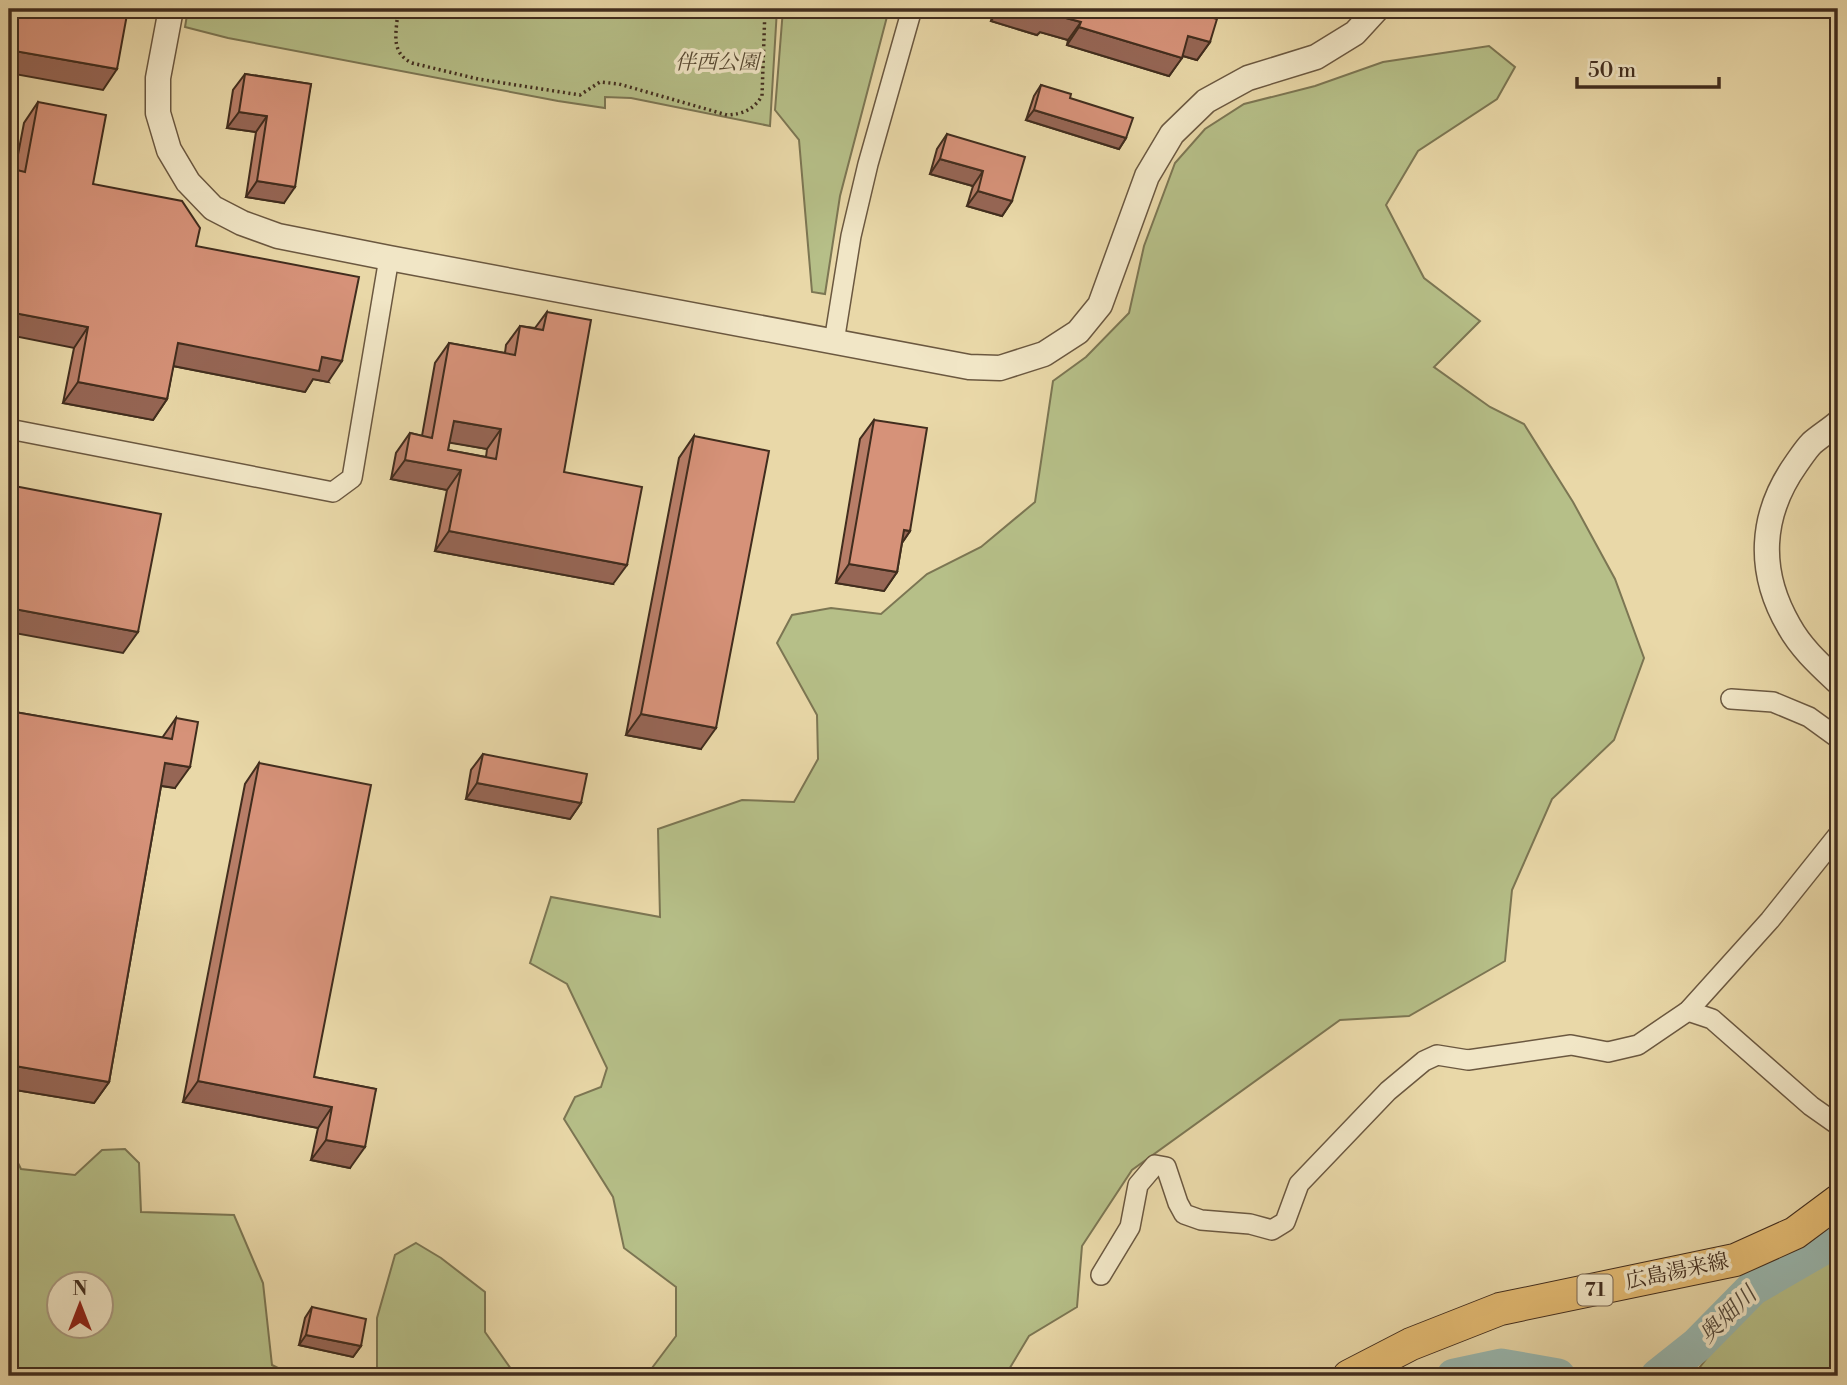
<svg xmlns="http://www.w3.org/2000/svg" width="1847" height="1385" font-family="'Libre Bodoni','Noto Serif JP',serif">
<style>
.green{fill:#b6bf88;stroke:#7c7653;stroke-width:2;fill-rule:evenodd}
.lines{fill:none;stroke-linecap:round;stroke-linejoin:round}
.river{stroke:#99b8b0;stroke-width:35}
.minor-casing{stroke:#6b5840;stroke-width:22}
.tertiary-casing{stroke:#6b5840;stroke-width:27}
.primary-casing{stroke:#412d1e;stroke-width:34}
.path{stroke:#412d1e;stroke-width:3.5;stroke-dasharray:2 3.5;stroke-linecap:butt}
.minor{stroke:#f1e6c6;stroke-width:19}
.tertiary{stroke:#f1e6c6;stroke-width:24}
.primary{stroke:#e4bc74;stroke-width:32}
.wall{fill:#b87e68;stroke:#412d1e;stroke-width:2;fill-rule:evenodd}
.shaded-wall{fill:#966655;stroke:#412d1e;stroke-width:2}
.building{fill:#d69279;stroke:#412d1e;stroke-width:2;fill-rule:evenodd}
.labels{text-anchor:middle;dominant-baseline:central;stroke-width:7;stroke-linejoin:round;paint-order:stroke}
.shield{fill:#f1e6c6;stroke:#766450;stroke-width:2}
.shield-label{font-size:19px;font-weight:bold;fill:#412d1e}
.park-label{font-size:21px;font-style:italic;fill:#584a33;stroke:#f1e6c6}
.street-label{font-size:21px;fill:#412d1e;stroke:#f1e6c6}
.water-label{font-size:23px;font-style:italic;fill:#53493b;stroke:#f1e6c6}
</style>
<rect width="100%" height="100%" fill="#e9d8a8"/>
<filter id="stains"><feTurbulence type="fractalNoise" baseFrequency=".00286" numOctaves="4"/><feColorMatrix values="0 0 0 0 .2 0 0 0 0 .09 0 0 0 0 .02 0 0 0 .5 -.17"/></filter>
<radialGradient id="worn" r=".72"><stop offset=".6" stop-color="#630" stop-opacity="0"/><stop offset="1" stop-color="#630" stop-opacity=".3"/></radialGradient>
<g class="green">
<polygon points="188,9 777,9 770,126 631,98 605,97 605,108 558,101 228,38 185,27"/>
<polygon points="783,9 889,9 840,196 825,294 812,292 799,140 775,110"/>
<polygon points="1489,46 1515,67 1497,99 1418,151 1386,205 1424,278 1480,321 1434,367 1490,407 1524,424 1573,502 1615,579 1644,658 1614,740 1552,799 1512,890 1505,961 1409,1016 1340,1020 1132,1170 1082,1246 1077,1307 1029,1336 1005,1376 646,1376 676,1336 676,1287 624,1248 613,1197 564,1119 575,1097 601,1087 607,1068 567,984 530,963 551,897 660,917 658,829 742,800 794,802 818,759 817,715 777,643 792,615 831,608 881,614 927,574 981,547 1035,502 1053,381 1086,357 1129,313 1144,246 1175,163 1205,129 1244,104 1315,86 1383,62"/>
<path d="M9,1145L21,1169L75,1175L102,1150L125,1149L139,1163L141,1212L234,1215L263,1283L272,1365L294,1376H9ZM60,1284H102V1326H60Z"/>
<polygon points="416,1243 441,1258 485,1292 485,1332 516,1376 377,1376 377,1318 395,1255"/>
<polygon points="1838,1246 1838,1376 1693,1376 1756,1295 1827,1255"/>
</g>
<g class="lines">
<g class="river">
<polyline points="1454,1376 1501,1366 1558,1376"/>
<polyline points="1658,1376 1697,1345 1753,1288 1838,1239"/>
</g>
<g class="minor-casing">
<g id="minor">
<polyline points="834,342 851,236 868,164 912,9"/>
<polyline points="9,429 333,492 352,478 389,258"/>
<polyline points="1731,699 1773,702 1809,717 1838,738"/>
<polyline points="1688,1011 1712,1019 1811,1106 1838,1125"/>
<polyline points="1101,1275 1130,1227 1138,1185 1155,1165 1166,1167 1178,1203 1184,1214 1201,1220 1250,1224 1272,1230 1285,1222 1299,1184 1388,1091 1424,1061 1437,1055 1468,1060 1571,1045 1608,1052 1638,1045 1688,1011 1770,920 1838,835"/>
</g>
</g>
<g class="tertiary-casing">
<g id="tertiary">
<polyline points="171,9 158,78 158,113 169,150 188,182 213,208 242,223 278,236 389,258 969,367 1000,368 1044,354 1078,332 1100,305 1147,176 1172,134 1206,101 1248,78 1316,57 1355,33 1377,9"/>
<path d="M1838,423C1830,430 1820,436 1812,443C1806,449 1801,457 1796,464C1760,515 1757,571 1789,626C1801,648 1820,665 1838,682"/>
</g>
</g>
<g class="primary-casing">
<polyline id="primary" points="1349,1376 1411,1344 1500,1309 1735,1260 1795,1233 1838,1201"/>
</g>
<path class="path" d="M398,9C397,31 389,52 412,63L478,79L580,95L600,82L619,84L727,115C743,114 753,110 762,96L765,9"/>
<use href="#minor" class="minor"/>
<use href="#tertiary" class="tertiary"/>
<use href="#primary" class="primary"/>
</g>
<g class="wall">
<polygon points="994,9 1183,9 1210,42 1197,60 1183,56 1169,76 1067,45 1068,40 1040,32 1037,35 991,21"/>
<polygon points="245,74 311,84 284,203 246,197 256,132 227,128 233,90"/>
<polygon points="1041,85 1070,98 1126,138 1119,149 1026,120 1034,96"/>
<polygon points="38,102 93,184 196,246 328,382 313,379 305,392 173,366 167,399 153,420 63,403 74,348 15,170 24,123"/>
<polygon points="947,134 1012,201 1002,216 967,206 973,186 930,174 937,149"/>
<path d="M547,312L564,472L613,584L435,551L447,490L391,479L396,453L410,433L422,436L435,363L449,343L505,353L506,345L520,326L535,328ZM449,442L487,449L486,457L448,450Z"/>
<polygon points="874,420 910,531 902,543 897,572 884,591 836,583 860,439"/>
<polygon points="694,436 701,749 626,735 679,458"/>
<polygon points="9,711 162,738 176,718 175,788 161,786 109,1082 94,1103 9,1089"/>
<polygon points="483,754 581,803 570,819 466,799 471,770"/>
<polygon points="259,763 314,1077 376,1089 350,1168 311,1160 318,1128 183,1102 245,784"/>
<polygon points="312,1307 361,1346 353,1357 299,1345 305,1318"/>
</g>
<g class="shaded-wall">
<polygon points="999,9 1022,9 1051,14 1081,22 1068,40 1040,32 1037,35 991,21"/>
<polygon points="1079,27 1182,58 1169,76 1067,45"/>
<polygon points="1188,36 1210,42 1197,60 1176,54"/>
<polygon points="9,50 117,69 103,90 9,73"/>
<polygon points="1034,110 1126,138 1119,149 1026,120"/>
<polygon points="239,112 267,116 256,132 227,128"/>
<polygon points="940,159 983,171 973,186 930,174"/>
<polygon points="257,181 295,187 284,203 246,197"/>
<polygon points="978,191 1012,201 1002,216 967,206"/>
<polygon points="9,312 88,327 74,348 9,335"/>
<polygon points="178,343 322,357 342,361 328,382 313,379 305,392 163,364"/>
<polygon points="78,382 167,399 153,420 63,403"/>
<polygon points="454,421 501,429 487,449 440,441"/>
<polygon points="405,460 461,470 447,490 391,479"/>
<polygon points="904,530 910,531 897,550"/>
<polygon points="449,531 627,565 613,584 435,551"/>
<polygon points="849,564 897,572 884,591 836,583"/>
<polygon points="9,608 138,632 123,653 9,632"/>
<polygon points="641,714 716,728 701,749 626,735"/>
<polygon points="165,763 190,767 175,788 150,784"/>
<polygon points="477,783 581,803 570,819 466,799"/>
<polygon points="9,1065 109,1082 94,1103 9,1089"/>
<polygon points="198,1081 332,1107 318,1128 183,1102"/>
<polygon points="326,1140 365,1147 350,1168 311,1160"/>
<polygon points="306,1335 361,1346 353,1357 299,1345"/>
</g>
<g class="building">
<polygon points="9,9 128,9 117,69 9,50"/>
<polygon points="1022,9 1183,9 1217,19 1210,42 1188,36 1182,58 1079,27 1081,22 1051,14 1050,17"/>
<polygon points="245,74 311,84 295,187 257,181 267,116 239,112"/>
<polygon points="1041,85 1071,94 1070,98 1133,118 1126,138 1034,110"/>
<polygon points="38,102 106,115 93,184 182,201 200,228 196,246 359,277 342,361 322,357 319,371 178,343 167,399 78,382 88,327 9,312 9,168 25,172"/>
<polygon points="947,134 1025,157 1012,201 978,191 983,171 940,159"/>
<path d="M547,312L591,320L564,472L642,487L627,565L449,531L461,470L405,460L410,433L432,438L449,343L515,355L520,326L543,330ZM454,421L501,429L496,459L448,450Z"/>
<polygon points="874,420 927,428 910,531 904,530 897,572 849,564"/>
<polygon points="694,436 769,451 716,728 641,714"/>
<polygon points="9,485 161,514 138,632 9,608"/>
<polygon points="9,711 172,739 176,718 198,722 190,767 165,763 109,1082 9,1065"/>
<polygon points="483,754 587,774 581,803 477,783"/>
<polygon points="259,763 371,785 314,1077 376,1089 365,1147 326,1140 332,1107 198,1081"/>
<polygon points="312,1307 366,1319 361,1346 306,1335"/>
</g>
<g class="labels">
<rect class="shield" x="1577.5" y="1274.5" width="35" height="31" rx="5"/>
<g class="shield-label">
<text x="1595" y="1290">71</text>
</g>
<g class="park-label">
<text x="717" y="63">伴西公園</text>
</g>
<g class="street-label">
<text transform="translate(1677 1272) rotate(-12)">広島湯来線</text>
</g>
<g class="water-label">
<text transform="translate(1728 1315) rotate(-44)">奥畑川</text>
</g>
</g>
<rect width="1847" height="1385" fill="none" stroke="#e9d8a8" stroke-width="35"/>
<rect x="10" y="10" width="1826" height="1364" fill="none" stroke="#412d1e" stroke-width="3.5"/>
<rect x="18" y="18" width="1812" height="1350" fill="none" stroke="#412d1e" stroke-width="2"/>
<g transform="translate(80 1305)"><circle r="33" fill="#f1e6c6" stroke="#ab9c83" stroke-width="2"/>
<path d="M0-5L12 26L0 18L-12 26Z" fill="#8f2418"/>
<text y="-10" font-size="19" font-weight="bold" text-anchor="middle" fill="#412d1e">N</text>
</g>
<path d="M1577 77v10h142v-10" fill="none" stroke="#412d1e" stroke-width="3.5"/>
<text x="1588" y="77" font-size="21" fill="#412d1e" stroke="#f1e6c6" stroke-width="5" paint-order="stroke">50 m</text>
<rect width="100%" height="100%" filter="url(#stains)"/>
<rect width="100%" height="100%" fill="url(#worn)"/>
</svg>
